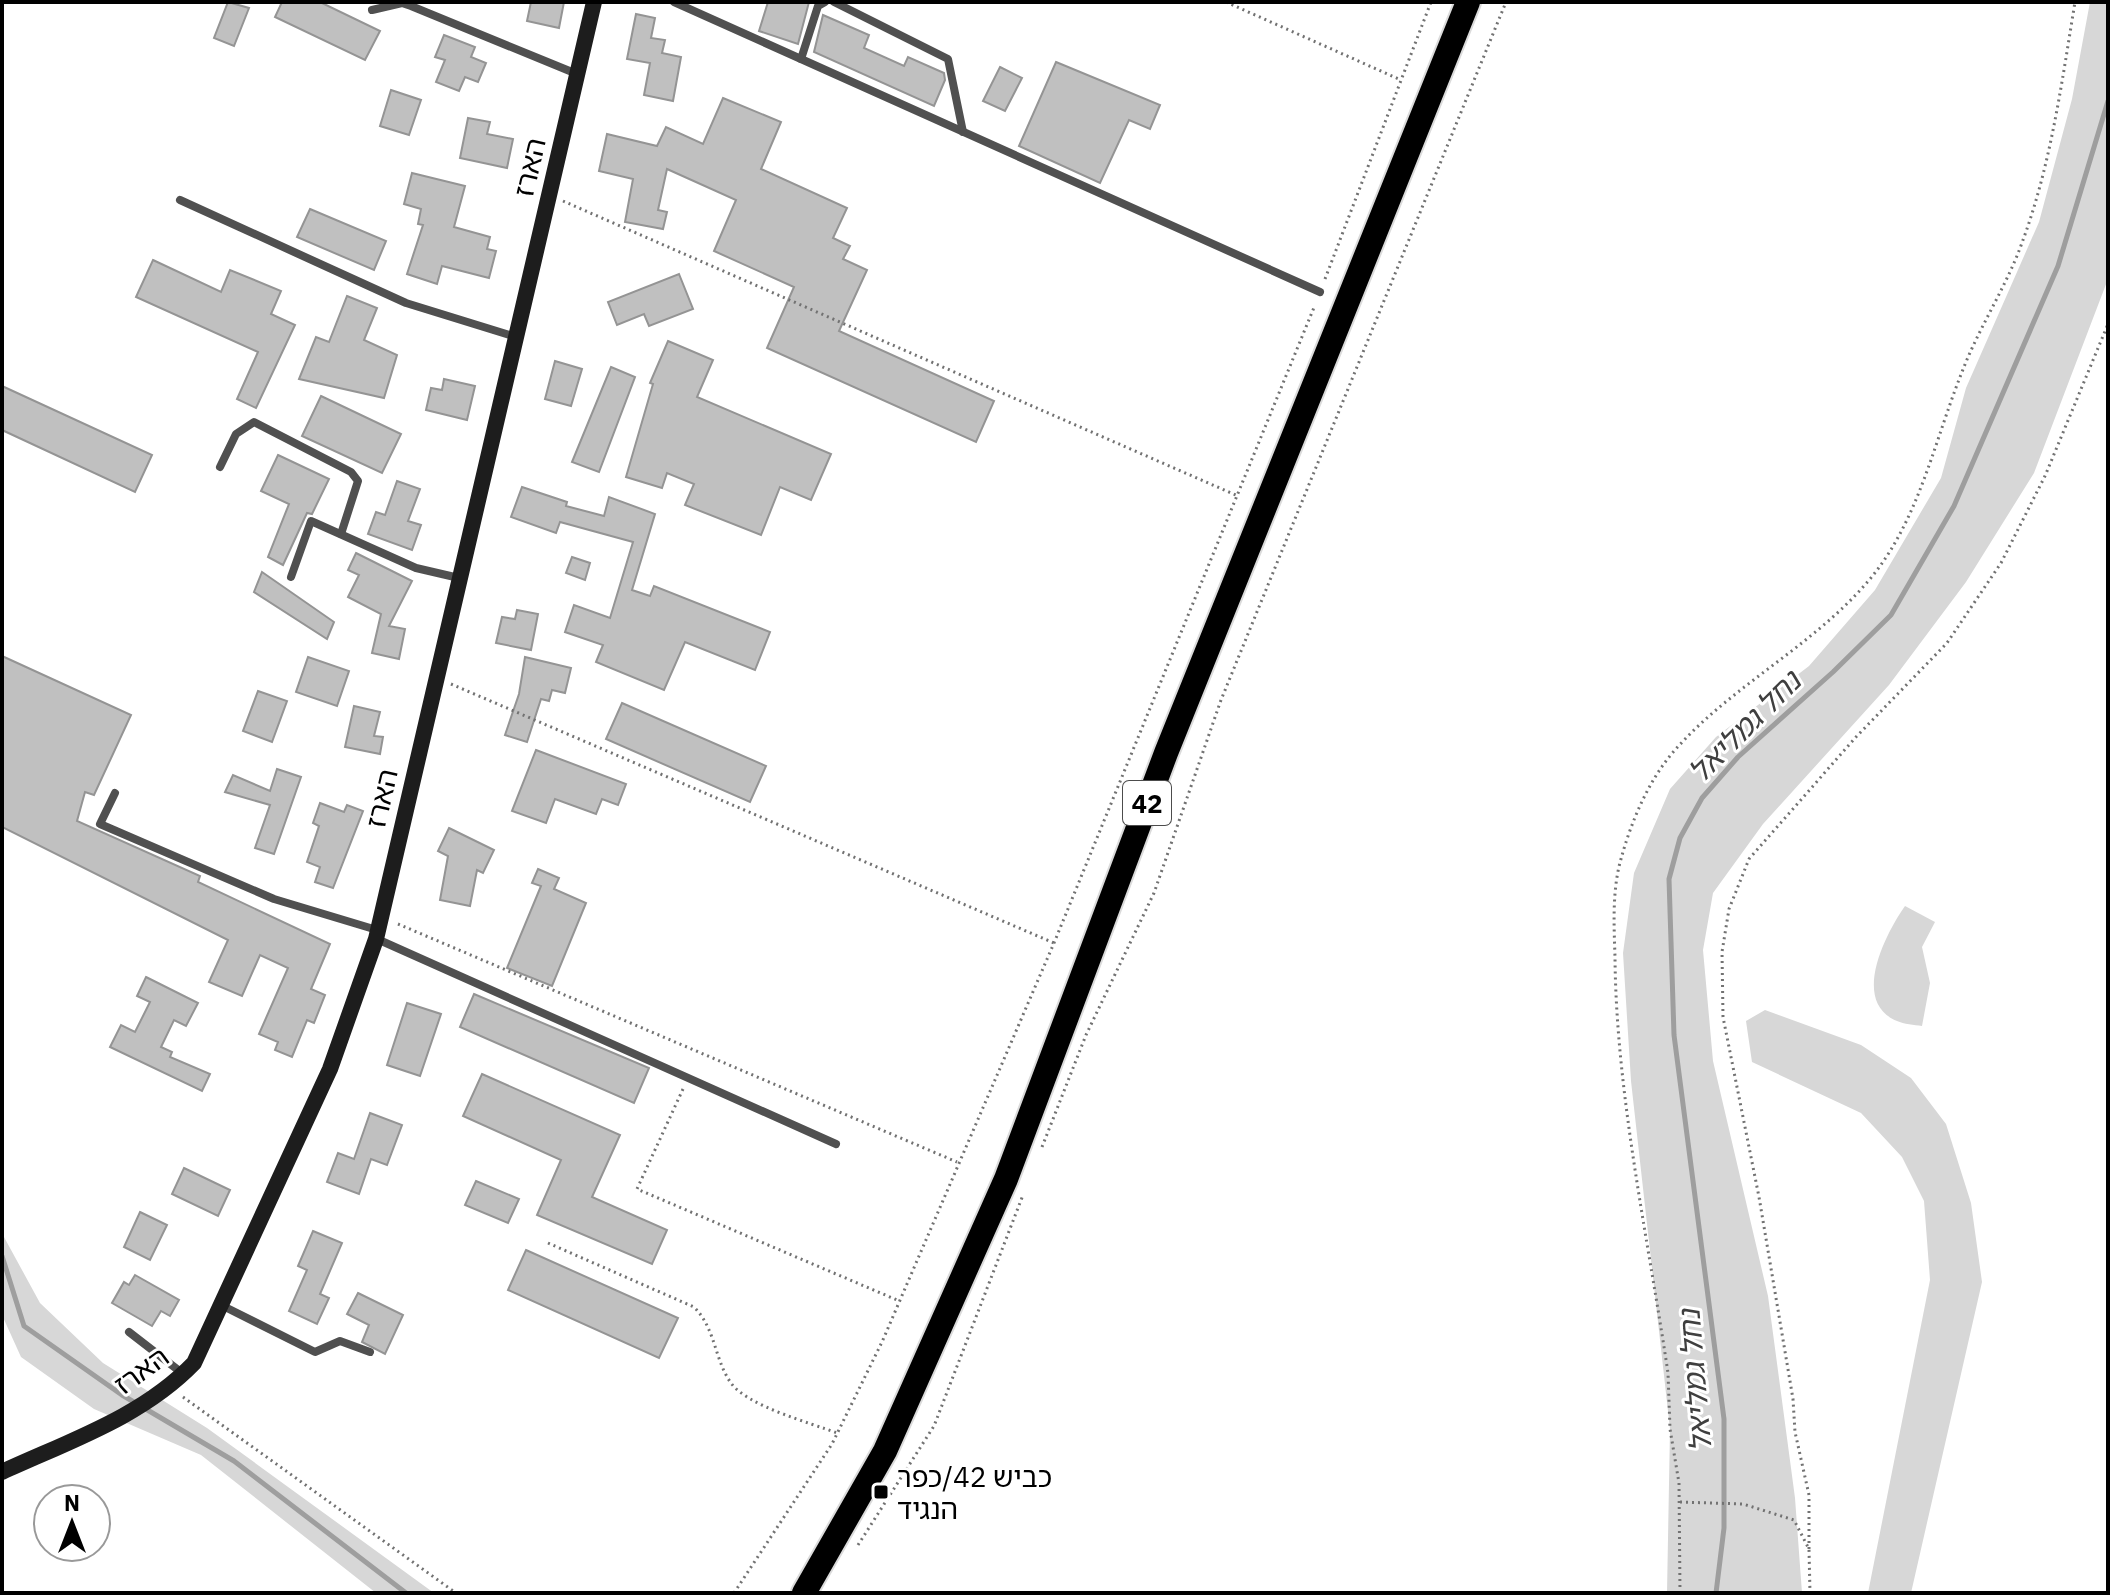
<svg xmlns="http://www.w3.org/2000/svg" width="2110" height="1595" font-family="'IBM Plex Sans','Noto Sans Hebrew',sans-serif">
<style>
.green{fill:#d7d7d7}
.lines{fill:none;stroke-linecap:round;stroke-linejoin:round}
.stream{stroke:#9e9e9e;stroke-width:5}
.building{fill:#c0c0c0;stroke:#949494;stroke-width:2}
.highway-casing{stroke:#dbdbdb;stroke-width:28}
.path{stroke:#727272;stroke-width:3;stroke-dasharray:2 4;stroke-linecap:butt}
.lane{stroke:#505050;stroke-width:8}
.secondary{stroke:#1d1d1d;stroke-width:16}
.highway{stroke:#000;stroke-width:24}
.poi-dot{fill:#000;stroke:#fff;stroke-width:3}
.labels{text-anchor:middle;dominant-baseline:central;stroke-width:6;stroke-linejoin:round;paint-order:stroke}
.shield{fill:#fff;stroke:#4c4c4c;stroke-width:2}
.shield-label{font-size:26px;font-weight:bold;fill:#000}
.street-label{font-size:28px;fill:#000;stroke:#fff}
.poi-label{font-size:28px;fill:#000;stroke:#fff;text-anchor:start}
.water-label{font-size:30px;font-style:italic;fill:#3f3f3f;stroke:#fff}
</style>
<rect width="100%" height="100%" fill="#fff"/>
<g class="green">
<polygon points="2090,2 2108,2 2108,279 2034,473 1966,582 1889,685 1763,824 1713,893 1703,950 1713,1061 1768,1296 1795,1498 1802,1593 1667,1593 1670,1429 1631,1081 1623,953 1634,873 1670,789 1716,737 1809,666 1875,590 1941,478 1966,388 2039,222 2072,99"/>
<path d="M1905,906L1935,922L1922,947L1930,983L1922,1026C1914,1025 1904,1024 1897,1021C1850,1002 1886,933 1905,906Z"/>
<polygon points="1765,1010 1861,1045 1911,1078 1946,1124 1971,1203 1982,1282 1911,1593 1868,1593 1930,1280 1924,1201 1902,1157 1861,1113 1752,1062 1746,1021"/>
<polygon points="2,1226 4,1237 40,1303 103,1363 207,1428 434,1593 376,1593 201,1455 94,1409 21,1357 2,1315"/>
</g>
<g class="lines">
<g class="stream">
<polyline points="2,1256 24,1326 122,1395 234,1461 406,1593"/>
<polyline points="1716,1593 1724,1528 1724,1419 1674,1035 1669,879 1680,838 1702,798 1738,757 1833,672 1891,615 1954,506 2058,266 2108,101"/>
</g>
</g>
<g class="building">
<polygon points="228,2 249,8 234,46 214,38"/>
<polygon points="282,2 320,2 380,31 365,60 275,17"/>
<polygon points="531,2 564,2 559,28 527,21"/>
<polygon points="768,2 809,2 798,44 759,31"/>
<polygon points="636,14 655,18 651,38 665,40 662,53 681,57 673,101 644,95 650,63 627,59"/>
<polygon points="823,15 869,35 864,48 904,66 908,57 944,73 945,80 934,106 814,52"/>
<polygon points="444,35 475,47 471,57 486,63 478,82 465,77 459,91 436,82 445,60 435,57"/>
<polygon points="1056,62 1160,105 1150,129 1129,120 1100,183 1019,146"/>
<polygon points="1000,67 1022,78 1005,111 983,101"/>
<polygon points="391,90 421,100 409,135 380,126"/>
<polygon points="723,98 781,122 761,169 847,208 833,238 850,246 843,259 867,270 839,331 994,401 976,442 767,348 794,287 714,251 736,200 667,169 658,210 667,212 663,229 625,222 633,179 599,171 607,134 657,146 666,127 703,144"/>
<polygon points="468,118 490,122 487,134 513,139 507,168 460,158"/>
<polygon points="412,173 465,186 454,227 490,237 487,249 496,251 489,278 442,266 437,284 407,274 423,225 418,224 421,209 404,204"/>
<polygon points="310,209 386,241 374,270 297,237"/>
<polygon points="153,260 221,292 230,270 281,291 271,314 295,325 256,408 237,399 258,352 136,297"/>
<polygon points="679,274 693,309 649,326 644,314 617,325 608,302"/>
<polygon points="347,296 377,308 364,340 397,355 384,398 299,379 316,337 329,342"/>
<polygon points="668,341 713,360 697,397 831,454 811,500 780,487 761,535 685,505 694,484 667,473 662,488 626,477 653,384 650,383"/>
<polygon points="555,361 582,369 571,406 545,399"/>
<polygon points="611,367 635,377 599,472 572,462"/>
<polygon points="444,379 475,386 467,420 426,410 431,388 442,390"/>
<polygon points="2,386 152,455 135,492 2,430"/>
<polygon points="321,396 401,434 382,473 302,436"/>
<polygon points="278,455 329,479 312,514 307,513 283,565 268,557 289,504 261,491"/>
<polygon points="397,481 420,489 408,521 421,525 412,550 368,534 376,512 385,515"/>
<polygon points="522,487 567,502 566,506 604,516 609,497 655,514 632,590 650,596 654,586 770,632 755,670 685,642 664,690 596,662 603,645 565,632 574,605 610,618 633,542 560,522 556,533 511,517"/>
<polygon points="356,553 412,581 389,626 405,629 399,659 372,653 381,614 348,597 359,575 348,570"/>
<polygon points="572,557 590,563 585,580 566,573"/>
<polygon points="262,572 334,622 327,639 254,592"/>
<polygon points="517,610 538,614 531,650 496,643 502,617 515,619"/>
<polygon points="2,656 131,715 94,795 85,792 77,821 200,876 198,882 330,944 311,989 325,995 314,1023 307,1020 292,1057 275,1050 278,1042 259,1034 288,968 260,955 242,996 209,982 228,940 2,827"/>
<polygon points="308,657 349,671 337,706 296,692"/>
<polygon points="525,657 571,668 565,693 552,690 549,701 541,699 527,742 505,735 519,694"/>
<polygon points="258,691 287,701 272,742 243,731"/>
<polygon points="622,703 766,766 750,802 606,739"/>
<polygon points="354,706 380,712 374,736 383,737 380,754 345,747"/>
<polygon points="536,750 626,784 618,805 602,799 596,814 555,799 546,823 512,811"/>
<polygon points="277,769 301,777 274,854 255,848 270,805 225,792 233,775 270,791"/>
<polygon points="320,803 344,812 347,805 363,811 333,888 315,882 320,867 307,862 319,826 313,823"/>
<polygon points="449,828 494,850 483,873 477,870 470,906 440,900 448,856 438,851"/>
<polygon points="538,869 559,878 554,889 586,903 552,986 507,968 541,886 532,883"/>
<polygon points="146,977 198,1003 186,1026 174,1020 161,1047 172,1052 170,1057 210,1074 202,1091 110,1047 121,1025 135,1032 150,1002 137,996"/>
<polygon points="474,994 649,1068 634,1103 460,1027"/>
<polygon points="407,1003 441,1014 420,1076 387,1065"/>
<polygon points="482,1074 620,1135 592,1197 667,1230 652,1264 537,1215 561,1160 463,1116"/>
<polygon points="370,1113 402,1125 387,1165 371,1159 359,1194 327,1182 338,1153 354,1159"/>
<polygon points="184,1168 230,1190 218,1216 172,1194"/>
<polygon points="476,1181 519,1199 508,1223 465,1205"/>
<polygon points="140,1212 167,1225 150,1260 124,1247"/>
<polygon points="313,1231 342,1243 320,1294 329,1298 317,1324 289,1311 307,1270 298,1266"/>
<polygon points="526,1250 678,1318 659,1358 508,1290"/>
<polygon points="135,1275 179,1300 170,1316 161,1311 152,1326 112,1303 124,1282 129,1285"/>
<polygon points="358,1293 403,1315 385,1354 362,1342 369,1325 347,1314"/>
</g>
<g class="lines">
<g class="highway-casing">
<polyline id="highway" points="804,1593 885,1451 1006,1179 1166,753 1468,2"/>
</g>
<g class="path">
<polyline points="1226,2 1401,80"/>
<polyline points="563,201 1238,496"/>
<polyline points="1325,279 1431,2"/>
<polyline points="451,684 1054,943"/>
<polyline points="398,924 957,1162"/>
<polyline points="683,1089 637,1189 897,1300"/>
<polyline points="1042,1147 1086,1035 1154,893 1221,700 1506,2"/>
<path d="M548,1243L694,1307C716,1329 714,1359 731,1383C747,1406 811,1423 837,1433"/>
<polyline points="183,1397 456,1593"/>
<polyline points="1680,1502 1743,1504 1794,1520 1809,1549 1810,1593"/>
<polyline points="858,1545 934,1426 1023,1195"/>
<polyline points="1809,1549 1809,1495 1795,1432 1793,1399 1759,1197 1723,1017 1722,952 1729,909 1749,859 1856,737 1947,643 2001,563 2045,476 2108,324"/>
<polyline points="734,1593 832,1444 882,1342 1054,943 1315,305"/>
<path d="M1680,1593L1679,1483L1670,1429L1668,1373C1648,1238 1616,1093 1615,957C1614,925 1612,890 1621,859C1631,822 1649,779 1675,750C1732,685 1814,646 1870,579C1919,520 1934,442 1962,372C1979,327 2007,286 2023,240C2051,164 2062,81 2075,2"/>
</g>
<g class="lane">
<polyline points="674,2 1320,292"/>
<polyline points="834,2 948,59 963,132"/>
<polyline points="372,10 402,3 411,6 577,74"/>
<polyline points="801,59 818,6 825,2"/>
<polyline points="180,200 406,303 516,337"/>
<polyline points="220,467 236,434 254,422 351,472 358,481 341,534"/>
<polyline points="291,577 311,521 416,568 459,578"/>
<polyline points="115,793 100,824 274,899 377,930"/>
<polyline points="377,939 836,1144"/>
<polyline points="221,1305 315,1352 340,1341 370,1352"/>
<polyline points="129,1332 182,1373"/>
</g>
<path class="secondary" d="M2,1472C69,1441 142,1417 194,1363L330,1069L376,939L594,2"/>
<use href="#highway" class="highway"/>
</g>
<rect class="poi-dot" x="873" y="1484" width="16" height="16" rx="4"/>
<g class="labels">
<rect class="shield" x="1123" y="781" width="48" height="44" rx="6"/>
<g class="shield-label">
<text x="1147" y="803">42</text>
</g>
<g class="street-label">
<text transform="translate(529 167) rotate(-77)">הארז</text>
<text transform="translate(381 798) rotate(-77)">הארז</text>
<text transform="translate(141 1370) rotate(-36)">הארז</text>
</g>
<g class="poi-label">
<text x="897" y="1476">כביש 42/כפר<tspan x="897" dy="32">הנגיד</tspan></text>
</g>
<g class="water-label">
<text transform="translate(1744 726) rotate(-45)">נחל גמליאל</text>
<text transform="translate(1694 1381) rotate(-95)">נחל גמליאל</text>
</g>
</g>
<rect width="2110" height="1595" fill="none" stroke="#000000" stroke-width="8"/>
<g transform="translate(72 1523)"><circle r="38" fill="#ffffff" stroke="#999999" stroke-width="2"/>
<path d="M0-6L14 30L0 20L-14 30Z" fill="#000000"/>
<text y="-12" font-size="22" font-weight="bold" text-anchor="middle" fill="#000000">N</text>
</g>
</svg>
